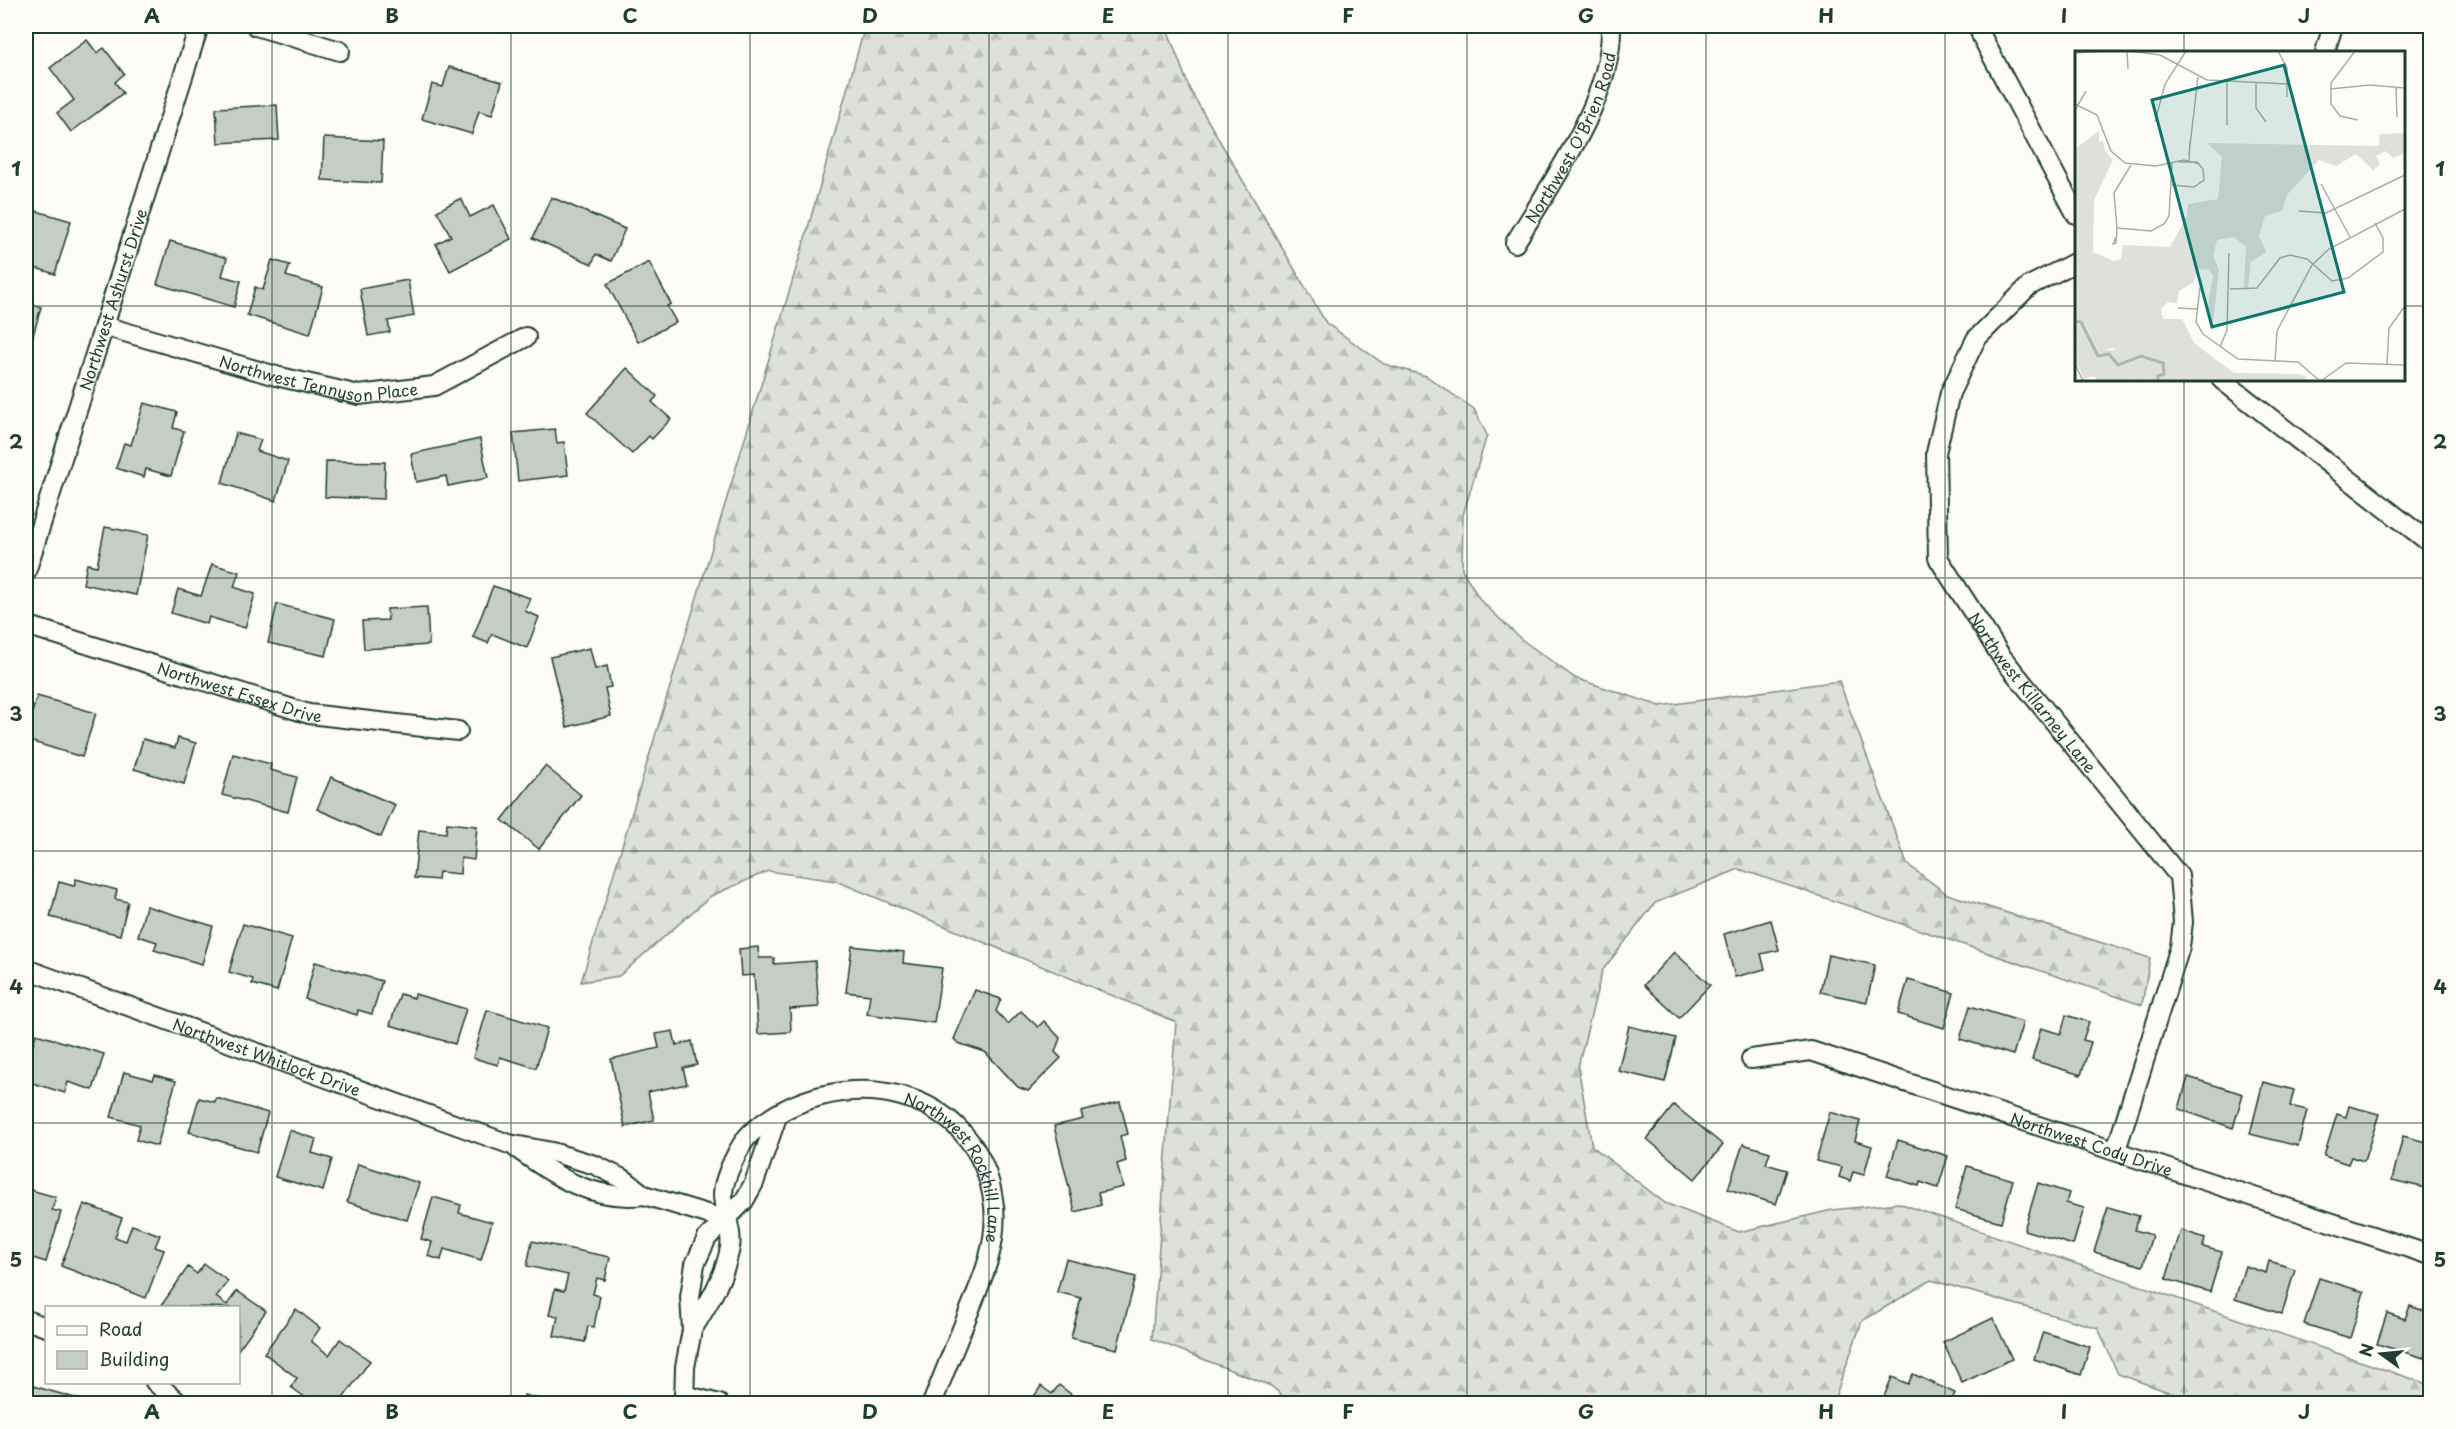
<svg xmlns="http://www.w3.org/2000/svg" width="2456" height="1429" font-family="'Playpen Sans',sans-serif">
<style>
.forest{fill:url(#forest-firs);stroke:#7e8e88;stroke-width:1.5}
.building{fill:#c6cdc7;stroke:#1f3d34;stroke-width:1.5}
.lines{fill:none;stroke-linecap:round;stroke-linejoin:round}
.minor-casing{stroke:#1f3d34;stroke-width:22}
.minor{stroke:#fdfcf7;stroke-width:18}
.grid{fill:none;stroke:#1f3d34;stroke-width:1.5;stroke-opacity:0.55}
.labels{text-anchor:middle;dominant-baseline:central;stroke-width:5;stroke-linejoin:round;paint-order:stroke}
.street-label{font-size:16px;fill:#1f3d34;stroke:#fdfcf7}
.inset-river{fill:none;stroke:#aeb8b1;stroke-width:3}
.inset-road{fill:none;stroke:#a4b0a9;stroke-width:1.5}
.view{fill:#0f766e;fill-opacity:0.15;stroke:#0f766e;stroke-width:3}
.inset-edge{fill:none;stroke:#1f3d34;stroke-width:3}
.neatline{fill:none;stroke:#1f3d34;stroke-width:2}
.grid-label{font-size:20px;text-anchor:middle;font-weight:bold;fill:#1f3d34}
</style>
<defs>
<pattern id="forest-firs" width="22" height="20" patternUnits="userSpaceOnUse" patternTransform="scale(1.5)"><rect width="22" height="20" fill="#dde0db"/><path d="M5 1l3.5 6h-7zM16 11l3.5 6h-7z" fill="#bdc1bd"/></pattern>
</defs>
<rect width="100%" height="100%" fill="#fdfcf7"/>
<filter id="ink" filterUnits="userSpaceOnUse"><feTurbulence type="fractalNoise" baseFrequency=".0167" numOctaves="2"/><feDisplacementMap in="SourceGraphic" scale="12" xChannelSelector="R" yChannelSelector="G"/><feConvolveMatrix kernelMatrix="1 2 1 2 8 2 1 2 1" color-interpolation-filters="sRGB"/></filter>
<g filter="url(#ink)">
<polygon class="forest" points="865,26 1166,26 1190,90 1326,323 1384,364 1426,376 1474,409 1487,435 1463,515 1462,569 1480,600 1521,639 1575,678 1660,706 1839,681 1907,864 1947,894 2150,958 2142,1005 1739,869 1655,903 1602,971 1578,1067 1592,1146 1665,1203 1739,1232 1832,1210 1899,1203 2430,1385 2430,1403 2199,1403 2118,1374 2098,1328 1931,1280 1862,1321 1833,1403 1291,1403 1271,1386 1152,1339 1176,1022 836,881 768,871 711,896 619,976 581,982 802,249"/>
<g class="building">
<polygon points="87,40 97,53 104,48 124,74 115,82 123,93 71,132 57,113 74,100 50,68"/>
<polygon points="449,67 502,82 492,115 479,111 472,134 422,119 432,84 443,87"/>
<polygon points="277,105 279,140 218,143 216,108"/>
<polygon points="324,138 383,141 381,183 322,180"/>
<polygon points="551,197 625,229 611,261 596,254 592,264 533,238"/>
<polygon points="461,198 470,217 494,205 511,239 450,271 436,244 451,236 437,211"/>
<polygon points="33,210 71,221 55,274 26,265 26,231"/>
<polygon points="170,241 227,258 222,276 241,281 234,307 157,284"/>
<polygon points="272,260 290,265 286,276 323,287 310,334 247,315 255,287 263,290"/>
<polygon points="649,262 671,304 667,306 676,322 638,342 607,284"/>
<polygon points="408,280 414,316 388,321 390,332 368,336 360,289"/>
<polygon points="26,303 41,307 26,361"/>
<polygon points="627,368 657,396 652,402 671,419 652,439 649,436 632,454 587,413"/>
<polygon points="144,403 177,412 173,428 184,431 171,476 146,469 144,477 116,468 124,443 131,445"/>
<polygon points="555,429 557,443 564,442 568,475 518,481 513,433"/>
<polygon points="236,433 261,440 257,451 288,461 276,501 222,483"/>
<polygon points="480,439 488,478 448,486 446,476 416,482 411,454"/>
<polygon points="326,461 385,462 384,499 325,497"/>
<polygon points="105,527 148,535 136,595 83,584 87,564 97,566"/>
<polygon points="212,564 239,572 234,587 255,594 245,628 209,617 207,624 171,613 178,589 201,596"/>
<polygon points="493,586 530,598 525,611 539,617 527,648 492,634 488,643 473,637"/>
<polygon points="277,604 335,619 326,656 268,643"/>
<polygon points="427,607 429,645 364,649 362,621 388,620 387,609"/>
<polygon points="590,648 595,669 607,666 611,687 605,688 611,716 567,727 550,657"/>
<polygon points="37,696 96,713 82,757 26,740 26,733"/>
<polygon points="178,738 196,743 184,784 134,769 143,739 175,748"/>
<polygon points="233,754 271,764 270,770 297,777 288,812 222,795"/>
<polygon points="545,766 581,795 539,849 502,820"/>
<polygon points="331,777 395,805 381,837 317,809"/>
<polygon points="447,823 477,826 474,860 461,858 460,874 439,872 438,880 414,878 419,830 446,833"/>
<polygon points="26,867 32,869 26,891"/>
<polygon points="76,879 117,890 115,899 128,902 120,935 50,917 59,882 74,886"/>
<polygon points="146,906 213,926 202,964 154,950 157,942 138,936"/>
<polygon points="1771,920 1779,950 1761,954 1765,969 1735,977 1724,934"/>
<polygon points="243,924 292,938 277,991 252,984 253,979 229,972"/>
<polygon points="852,946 904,952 903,963 942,968 934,1023 867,1014 870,995 846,992"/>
<polygon points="758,947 759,958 774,958 774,964 815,961 819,1007 790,1009 791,1032 758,1034 754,975 741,976 739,949"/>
<polygon points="1674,952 1710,985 1679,1018 1644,985"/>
<polygon points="1828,955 1875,965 1867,1002 1820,992"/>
<polygon points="315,962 382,981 372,1014 358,1010 357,1015 305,999"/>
<polygon points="1908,980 1954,993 1944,1028 1898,1014"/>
<polygon points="975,990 1001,999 996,1011 1008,1024 1021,1011 1038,1027 1044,1021 1060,1038 1055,1052 1061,1058 1028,1091 1018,1087 985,1052 958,1043 954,1039"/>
<polygon points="400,994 414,998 415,994 466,1009 455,1044 390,1025"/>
<polygon points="1970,1006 2023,1022 2013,1055 1960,1039"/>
<polygon points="487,1010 547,1028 536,1068 500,1057 498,1065 473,1058"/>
<polygon points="2066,1015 2089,1022 2083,1040 2091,1042 2081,1075 2032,1060 2041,1028 2061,1034"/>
<polygon points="1629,1026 1676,1038 1665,1082 1618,1071"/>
<polygon points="673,1031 676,1045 692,1041 697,1065 683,1068 687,1084 648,1092 654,1120 625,1127 611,1059 659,1048 656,1034"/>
<polygon points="36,1034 104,1054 93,1090 68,1082 65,1093 26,1081 26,1068"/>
<polygon points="124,1072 153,1080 155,1075 176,1081 157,1146 136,1140 140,1125 111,1117"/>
<polygon points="2188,1077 2243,1094 2233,1128 2179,1109"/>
<polygon points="2263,1082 2294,1090 2290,1106 2307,1110 2298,1146 2250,1134"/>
<polygon points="199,1098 215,1102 216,1098 268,1113 257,1152 189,1132"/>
<polygon points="1120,1102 1128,1134 1120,1136 1126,1161 1117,1164 1123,1187 1098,1193 1101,1205 1075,1212 1054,1126 1083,1119 1081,1112"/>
<polygon points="1674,1105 1723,1145 1695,1179 1647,1139"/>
<polygon points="2349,1106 2379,1114 2364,1161 2351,1157 2348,1164 2324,1156 2337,1114 2346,1117"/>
<polygon points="1830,1112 1860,1121 1855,1141 1872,1146 1864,1175 1853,1172 1850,1181 1839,1177 1842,1167 1816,1161"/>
<polygon points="289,1130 316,1139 312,1153 332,1159 323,1191 275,1177"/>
<polygon points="2403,1136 2430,1143 2430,1189 2392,1180"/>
<polygon points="1898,1140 1948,1156 1938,1188 1920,1182 1919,1186 1887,1176"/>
<polygon points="1743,1144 1770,1152 1766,1164 1787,1170 1776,1204 1728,1189"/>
<polygon points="358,1164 419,1183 407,1220 347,1202"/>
<polygon points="1967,1166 2013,1180 2001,1222 1955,1209"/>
<polygon points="2038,1183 2069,1193 2066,1203 2084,1208 2073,1245 2024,1230"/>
<polygon points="27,1189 56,1197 52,1210 61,1212 46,1262 26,1256 26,1196"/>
<polygon points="433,1197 461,1205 459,1213 492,1222 481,1260 444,1249 441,1260 428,1256 432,1242 421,1239"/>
<polygon points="84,1204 122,1218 115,1237 126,1241 132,1225 160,1235 155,1247 164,1250 146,1298 61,1266"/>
<polygon points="2108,1207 2139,1216 2135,1230 2152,1235 2143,1266 2094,1252"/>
<polygon points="2181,1230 2205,1238 2203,1247 2222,1252 2210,1292 2166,1279"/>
<polygon points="532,1241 610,1257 605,1280 597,1278 593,1294 600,1296 594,1327 588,1326 585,1342 554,1336 558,1316 549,1315 555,1289 564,1291 568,1275 527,1266"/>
<polygon points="1066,1259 1136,1277 1117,1349 1071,1338 1081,1298 1057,1292"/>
<polygon points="2269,1261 2295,1269 2282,1314 2235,1299 2245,1266 2266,1273"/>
<polygon points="204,1264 228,1281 216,1297 227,1305 237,1291 266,1311 238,1350 238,1308 161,1306 188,1267 197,1274"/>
<polygon points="2319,1278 2364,1292 2350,1338 2304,1324"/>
<polygon points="2410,1306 2430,1313 2430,1337 2424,1358 2377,1344 2387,1313 2405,1319"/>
<polygon points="296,1309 320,1328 311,1341 329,1355 340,1339 370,1361 339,1404 331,1404 319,1395 313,1403 291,1387 297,1378 264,1353"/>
<polygon points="1993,1318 2012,1359 1962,1383 1943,1342"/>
<polygon points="2043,1332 2090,1347 2081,1375 2034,1359"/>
<polygon points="1913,1374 1955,1393 1950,1404 1881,1404 1892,1377 1908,1384"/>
<polygon points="26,1384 89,1402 88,1404 26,1404"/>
<polygon points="1059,1385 1084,1404 1029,1404 1041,1386 1052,1394"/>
<polygon points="524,1395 558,1404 522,1404"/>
</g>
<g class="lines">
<g class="minor-casing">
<g id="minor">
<polyline points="256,26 340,51"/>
<polyline points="1978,26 1982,37 2076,214"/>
<polyline points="2325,52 2333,26"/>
<path id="s1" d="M1515,243C1552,182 1613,98 1611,26"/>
<path id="s2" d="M2076,262L2029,286L1976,339L1950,393L1936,453L1938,558L2001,656L2179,876L2183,922L2180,947L2116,1150"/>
<path id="s3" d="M104,326L276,376L359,395L434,386L526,337"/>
<polyline points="2222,380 2430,543"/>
<path id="s4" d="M26,572L199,26"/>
<path id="s5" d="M26,625L309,714L458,731"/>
<path id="s6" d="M26,969L509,1144L552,1152L595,1165L625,1180L644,1195L727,1220"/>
<path id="s7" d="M1751,1059L1811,1051L2430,1255"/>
<path d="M516,1148C557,1177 591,1201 644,1195"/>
<polyline points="26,1320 46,1327"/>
<path id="s8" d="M692,1330C708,1304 724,1279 730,1248C733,1230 723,1212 723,1194C723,1179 740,1143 751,1133C834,1059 980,1082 994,1206C998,1246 981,1282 966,1319C955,1347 943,1375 932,1404"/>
<polyline points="155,1382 180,1404"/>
<polyline points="684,1395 719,1404"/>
<polyline points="684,1404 685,1367 692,1330 690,1297 695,1264 707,1238 744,1201 754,1183 778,1114"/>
</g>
</g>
<use href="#minor" class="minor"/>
</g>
</g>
<path class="grid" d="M272,26V1404M511,26V1404M750,26V1404M989,26V1404M1228,26V1404M1467,26V1404M1706,26V1404M1945,26V1404M2184,26V52M26,306H2076M2404,306H2430M2184,380V1404M26,578H2430M26,851H2430M26,1123H2430"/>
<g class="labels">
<g class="street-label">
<text stroke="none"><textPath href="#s1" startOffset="120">Northwest O'Brien Road</textPath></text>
<text stroke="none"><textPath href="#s4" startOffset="286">Northwest Ashurst Drive</textPath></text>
<text stroke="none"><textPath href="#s3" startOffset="222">Northwest Tennyson Place</textPath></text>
<text stroke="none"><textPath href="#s5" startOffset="224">Northwest Essex Drive</textPath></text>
<text stroke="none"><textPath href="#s2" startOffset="519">Northwest Killarney Lane</textPath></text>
<text stroke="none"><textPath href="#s6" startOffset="256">Northwest Whitlock Drive</textPath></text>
<text stroke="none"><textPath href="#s7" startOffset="356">Northwest Cody Drive</textPath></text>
<text stroke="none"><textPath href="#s8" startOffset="472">Northwest Rockhill Lane</textPath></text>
</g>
</g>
<g transform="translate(2075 51)">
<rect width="330" height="330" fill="#fdfcf7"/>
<path d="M52,259L58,262L53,271L23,289L31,299H41L53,316L81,330H64L0,296V281L6,284L32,276Z" fill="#dde0db"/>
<path d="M24,80V91L28,90L30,100L38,109L19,149L18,201L39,210L46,208L48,194L95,196L112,165L113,153L143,148L147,106L132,92L304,95L305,83L330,82V102L318,107L311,100L301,105L305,114L298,119L281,103L261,115L244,109L212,144L207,160L190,165L184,185L191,201L176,211L173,236L169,237L171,196L159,186L142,189L138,205L144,219L137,280L132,262L138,224L133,219L123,218L119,231L104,240L102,252L93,251L86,258L88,268H107L119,292L159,322L224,323L232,326L229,330H81L53,316L39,297L28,299L23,289L53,271L58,262L52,259L32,276L6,284L0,281V98ZM0,296L64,330H22L19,325L9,328L1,312Z" fill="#dde0db"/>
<path class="inset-river" d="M0,270L6,271L23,305L34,303L43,314L66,305L88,312L89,323L83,325V330"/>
<path class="inset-road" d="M52,0L53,18M54,0L85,4L132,29L213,33M203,0L212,17V46M280,0L256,32V53L265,65L283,69M0,2L33,0M152,30V74M181,31V57L191,71M321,37L322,66M255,38L295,34L330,37M0,53L22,64L36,100L50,112L81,115L109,109L125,113M0,59L11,40M80,71L90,33L111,0M114,103L123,26M114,111L115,91M246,133L275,186M95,134L119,136L129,129L128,118L122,111H104M224,160L251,162L330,124M42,177L76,180L89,173L94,165L97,112M41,186L38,193L41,192L42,177L39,142L56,114M125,236L121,271L128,283L163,308L223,311L245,330M155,238L182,237L205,207L215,204L232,208L257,230L273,227L308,201V187L300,172M103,257L122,258M145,296L152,279L154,202M200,310L202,280L237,214L254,198L330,158M0,313L8,330M312,313L314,277L330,255M246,330L271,312L330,314"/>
<path class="view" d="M209,14L269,241L137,276L77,49Z"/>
<rect width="330" height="330" class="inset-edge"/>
</g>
<rect width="2456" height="1429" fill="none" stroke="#fdfcf7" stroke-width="66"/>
<rect x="45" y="1306" width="195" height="78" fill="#fdfcf7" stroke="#a4b0a9" stroke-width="1.5"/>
<rect x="57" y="1326" width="30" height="9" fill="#fdfcf7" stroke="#a4b0a9" stroke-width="1.5"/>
<text x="99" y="1336" font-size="18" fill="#1f3d34">Road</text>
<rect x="57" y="1351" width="30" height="18" fill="#c6cdc7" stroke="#a4b0a9" stroke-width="1.5"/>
<text x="99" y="1366" font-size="18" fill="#1f3d34">Building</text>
<g transform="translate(2381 1354) rotate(285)" stroke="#fdfcf7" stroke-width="4.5" paint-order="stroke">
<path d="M0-4.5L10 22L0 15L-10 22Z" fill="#1f3d34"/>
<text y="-9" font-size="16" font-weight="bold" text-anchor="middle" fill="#1f3d34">N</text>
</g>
<rect x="33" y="33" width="2390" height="1363" class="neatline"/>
<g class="grid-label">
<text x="152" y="23">A</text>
<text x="392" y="23">B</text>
<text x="630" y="23">C</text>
<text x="870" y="23">D</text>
<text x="1108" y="23">E</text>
<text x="1348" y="23">F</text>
<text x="1586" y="23">G</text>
<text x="1826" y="23">H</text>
<text x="2064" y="23">I</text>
<text x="2304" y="23">J</text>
<text x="16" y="176">1</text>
<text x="2440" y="176">1</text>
<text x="16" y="449">2</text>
<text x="2440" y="449">2</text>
<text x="16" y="721">3</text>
<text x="2440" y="721">3</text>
<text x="16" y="994">4</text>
<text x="2440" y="994">4</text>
<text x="16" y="1267">5</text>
<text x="2440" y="1267">5</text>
<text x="152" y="1419">A</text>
<text x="392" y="1419">B</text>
<text x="630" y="1419">C</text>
<text x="870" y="1419">D</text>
<text x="1108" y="1419">E</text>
<text x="1348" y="1419">F</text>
<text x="1586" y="1419">G</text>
<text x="1826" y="1419">H</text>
<text x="2064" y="1419">I</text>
<text x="2304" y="1419">J</text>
</g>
</svg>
